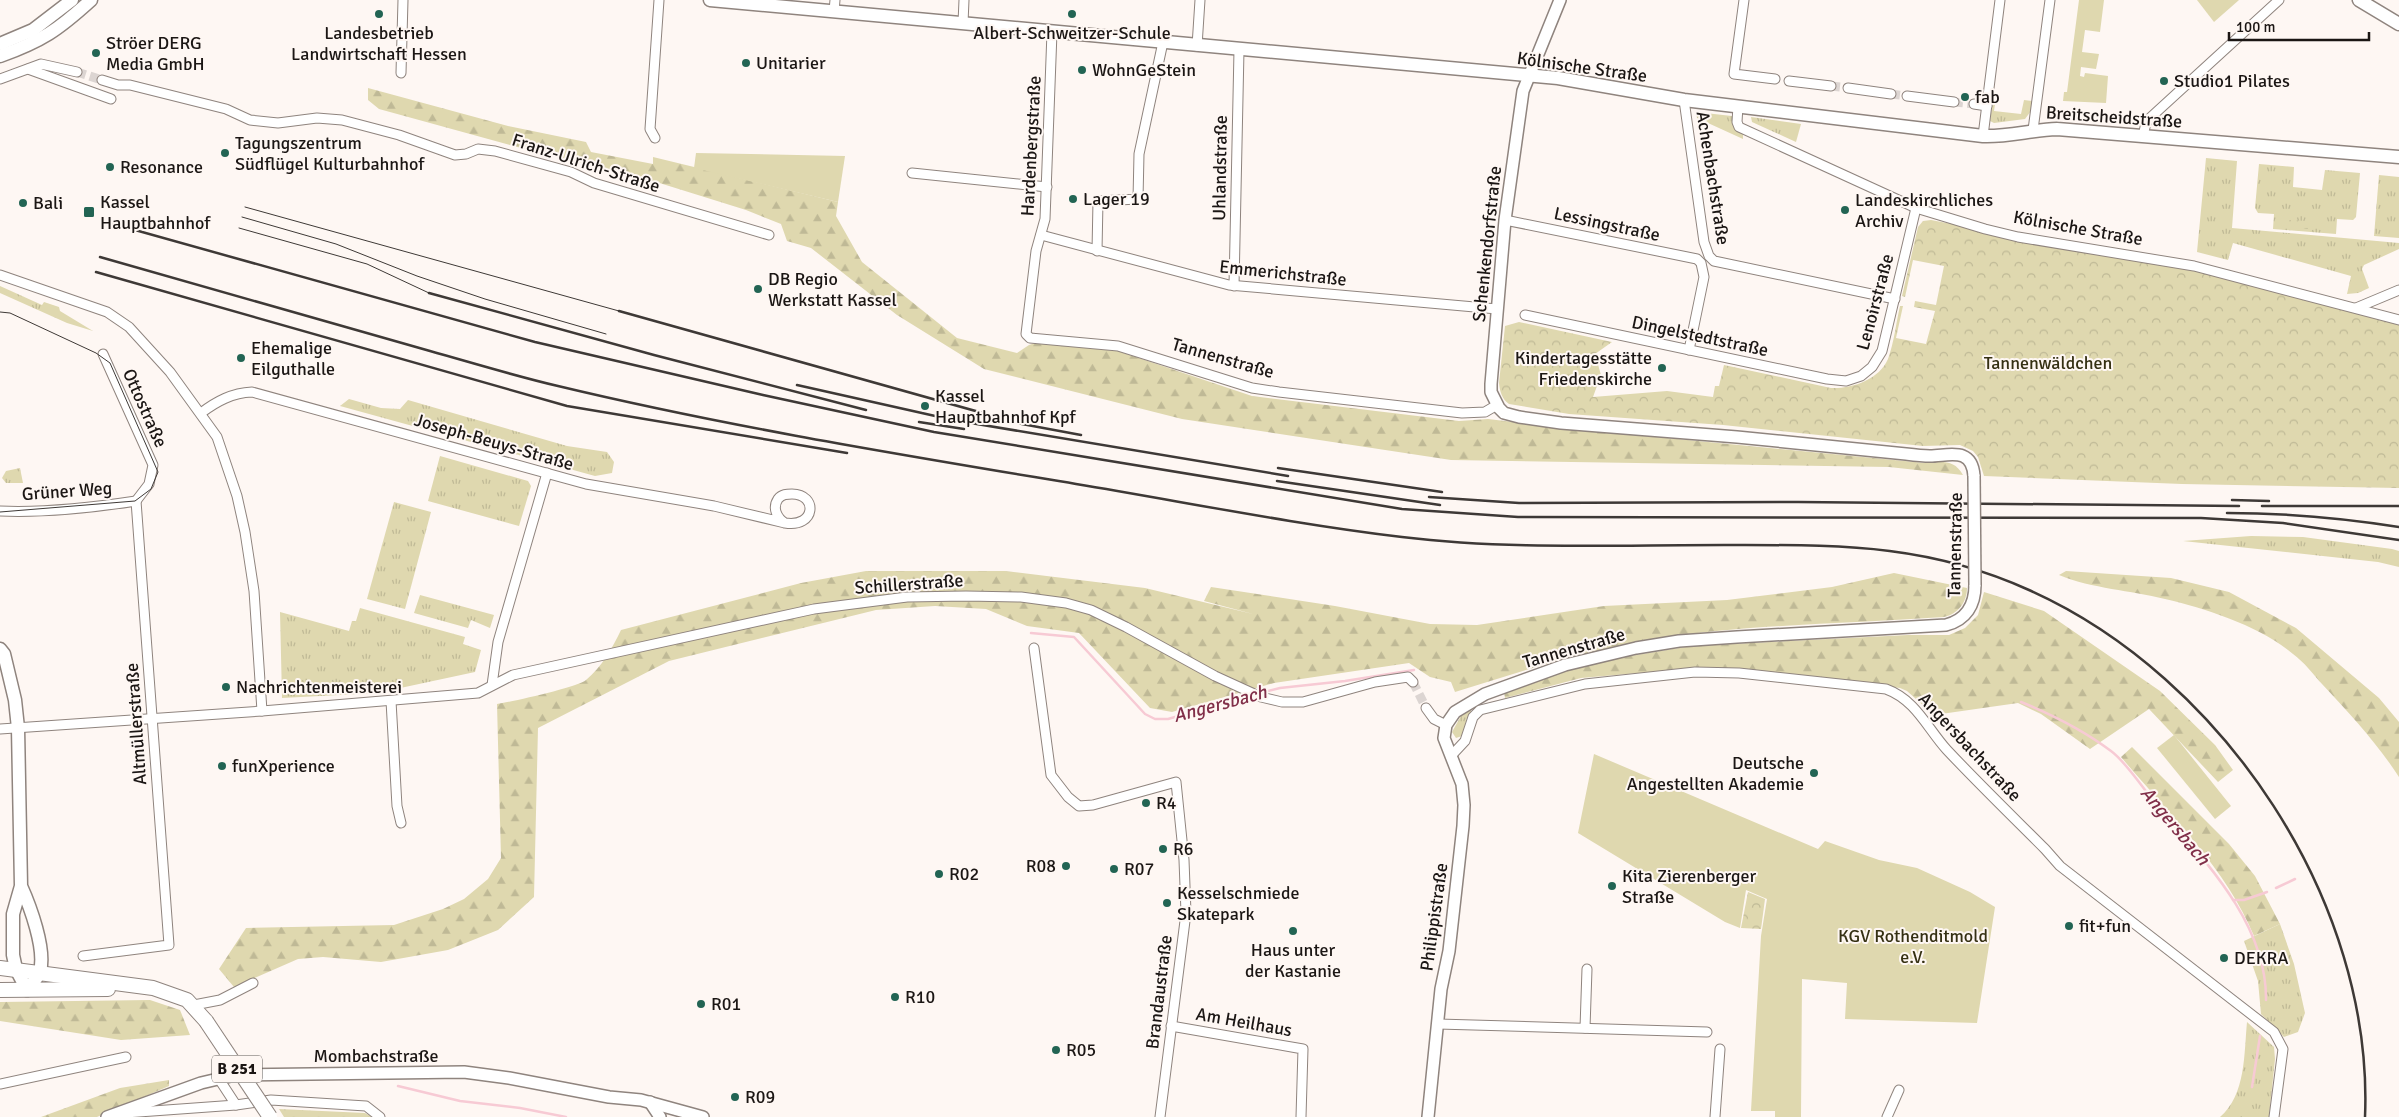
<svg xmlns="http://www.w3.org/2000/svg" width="2399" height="1117" font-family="Signika,sans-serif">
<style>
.grass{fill:url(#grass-tufts)}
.forest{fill:url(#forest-firs)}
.park{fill:url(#park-crowns)}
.garden{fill:#dfd8af}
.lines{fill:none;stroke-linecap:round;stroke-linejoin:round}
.stream{stroke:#f7cad4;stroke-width:2.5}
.minor-tunnel{stroke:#dcd5d2;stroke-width:9;stroke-dasharray:9 4.5;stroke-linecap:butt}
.minor-casing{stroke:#8f847e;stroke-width:11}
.tertiary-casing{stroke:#8f847e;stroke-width:14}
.secondary-casing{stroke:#8f847e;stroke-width:15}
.primary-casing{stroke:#8f847e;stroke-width:16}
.minor{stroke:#fff;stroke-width:9}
.tertiary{stroke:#fff;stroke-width:11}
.secondary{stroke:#fff;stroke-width:12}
.primary{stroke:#fff;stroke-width:14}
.tram{stroke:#3e3936;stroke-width:1}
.rail{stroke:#3e3936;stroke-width:2.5}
.tertiary-bridge-casing{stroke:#8f847e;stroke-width:14;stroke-linecap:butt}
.primary-bridge-casing{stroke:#8f847e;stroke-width:16;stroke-linecap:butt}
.tertiary-bridge{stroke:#fff;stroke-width:11}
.primary-bridge{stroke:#fff;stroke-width:14}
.poi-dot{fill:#226453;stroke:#fef7f3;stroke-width:2}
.labels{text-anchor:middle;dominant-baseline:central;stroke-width:4;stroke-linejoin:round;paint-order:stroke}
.shield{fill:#fef7f3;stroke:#5f5a57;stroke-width:1}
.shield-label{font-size:16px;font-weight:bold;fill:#1b1614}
.poi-label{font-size:18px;fill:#1b1614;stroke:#fef7f3;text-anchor:start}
.street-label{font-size:18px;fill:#1b1614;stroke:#fef7f3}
.park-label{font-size:18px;fill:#353013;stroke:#fef7f3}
.water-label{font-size:19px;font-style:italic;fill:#812f49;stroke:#fef7f3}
</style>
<defs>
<pattern id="grass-tufts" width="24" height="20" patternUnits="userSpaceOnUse" patternTransform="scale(1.25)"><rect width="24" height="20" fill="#dfd8af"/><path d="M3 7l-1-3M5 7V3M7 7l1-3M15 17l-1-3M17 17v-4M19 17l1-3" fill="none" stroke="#bfb996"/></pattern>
<pattern id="forest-firs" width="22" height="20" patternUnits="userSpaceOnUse" patternTransform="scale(1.25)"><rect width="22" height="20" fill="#dfd8af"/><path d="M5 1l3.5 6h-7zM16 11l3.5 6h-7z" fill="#bfb996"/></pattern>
<pattern id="park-crowns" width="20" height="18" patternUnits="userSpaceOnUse" patternTransform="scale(1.25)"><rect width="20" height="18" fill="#dfd8af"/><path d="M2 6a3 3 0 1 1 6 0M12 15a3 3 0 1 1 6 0" fill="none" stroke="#bfb996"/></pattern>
</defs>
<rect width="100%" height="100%" fill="#fef7f3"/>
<g class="grass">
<polygon points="2024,100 2032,101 2031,111 2025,119 1994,123 1990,121 1992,106 1995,104 1994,111 2021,114"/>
<polygon points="1696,112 1732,116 1733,125 1743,134 1743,139 1697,118"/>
<polygon points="1751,117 1801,124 1796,142 1752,122"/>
<polygon points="2206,158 2237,161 2232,228 2399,243 2399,249 2364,265 2362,269 2369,288 2358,293 2347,294 2351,276 2233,243 2228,260 2197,252"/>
<polygon points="2259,164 2294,167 2293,187 2322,190 2325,170 2360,173 2356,217 2353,220 2337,219 2336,234 2273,229 2274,214 2258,213 2255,208"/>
<polygon points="2379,175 2399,177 2399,238 2374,236"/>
<polygon points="0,286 42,305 44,302 59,307 60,311 93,331 67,323 0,293"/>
<polygon points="349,399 381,408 400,409 408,400 567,446 607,452 614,462 612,473 595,476 340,406"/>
<polygon points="440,456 528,481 531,486 519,526 428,501"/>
<polygon points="20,468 23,483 6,483 2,478 6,471"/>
<polygon points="394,502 431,512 405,609 367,599"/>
<polygon points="2251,536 2303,537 2392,549 2399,551 2399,567 2378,562 2183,541"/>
<polygon points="420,595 494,615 490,628 471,620 468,628 414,613"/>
<polygon points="360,608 465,637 463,644 481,650 475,672 377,693 282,698 280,612 349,631 352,621 356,621"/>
<polygon points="1469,709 1472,712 1467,718 1462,736 1456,738 1452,732 1462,714"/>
<polygon points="2280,924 2294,964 2305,1013 2298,1032 2284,1037 2261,1014 2258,981 2244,941"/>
<path d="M2247,1022L2274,1047L2275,1059L2269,1117H2220C2246,1095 2244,1053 2247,1022Z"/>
</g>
<g class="forest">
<path d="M368,88L508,126L586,142L591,152L653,164V157L838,202L836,216L862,262L957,338L1017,353L1029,345L1035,343L1118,351L1252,396L1459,421L1488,419L1564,428L1925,463C1942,462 1954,459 1963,475L1889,467L1451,460L1182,419L984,369L897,315L811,248L787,241L781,224L746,210L637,176L521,148L379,109L368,100Z"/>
<path d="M866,571H1005L1145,588L1253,614L1204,601L1211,587L1335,606L1430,624L1477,625L1604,606L1727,600L1832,587L1894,573L1967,588C1967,602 1958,614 1944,617C1847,624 1744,624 1649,640C1583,651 1519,672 1455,692L1451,682L1430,677L1409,663L1274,683L1172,712L1150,708L1079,633L1027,626L986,609L935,606L876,610L669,661L538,728L534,897L498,930L448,950L381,962L323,957L298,959L234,987L219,969L246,928L394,925L443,909L464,899L488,879L501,858L497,704C511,702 578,687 586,680C601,668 613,647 621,630L801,583Z"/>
<path d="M2066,571L2171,578L2229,592L2296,628L2379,698L2399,722V777C2377,743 2350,714 2322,684C2313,674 2304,662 2293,654C2260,626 2207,609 2165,599C2130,590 2093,589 2059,575Z"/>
<polygon points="1984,592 2044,611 2160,691 2215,745 2233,770 2218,782 2149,709 2090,749 2041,714 2018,703 1934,715 1907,691 1900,688 1739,670 1696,668 1581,678 1505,698 1504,692 1567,671 1624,657 1691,646 1908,635 1949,635 1965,628 1978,615"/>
<path d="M2132,747L2229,844L2255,876L2280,924L2254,936C2226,868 2168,813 2121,757Z"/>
<polygon points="150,1000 180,1010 190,1035 121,1040 0,1021 0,1002"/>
<polygon points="169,1080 169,1086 97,1117 41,1117 120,1088"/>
</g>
<g class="park">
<path d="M1931,220L2193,270L2399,325V488L2182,484L1984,476L1978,457L1973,451L1960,445L1923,446L1723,425L1569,414L1509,404C1502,399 1500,392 1499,383L1505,326L1519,322L1612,342L1595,354L1601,375L1593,397L1667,391L1713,397L1715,386H1719L1724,365L1831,388C1851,389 1879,380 1888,359C1894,343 1896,323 1900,306H1903L1896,338L1926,344L1935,311L1914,307L1915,301L1936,305L1944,266L1913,260L1905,297L1902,296L1918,227L1923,221Z"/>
<polygon points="2287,220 2308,221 2308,229 2287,227"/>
<polygon points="1748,892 1765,899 1761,929 1741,928"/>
<polygon points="279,1109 365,1113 372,1117 284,1117"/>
</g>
<g class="garden">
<polygon points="2079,0 2104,0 2100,32 2085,30 2082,52 2099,54 2096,69 2081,67 2080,76 2084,77 2085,73 2108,76 2106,103 2063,101 2064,92 2067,92"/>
<polygon points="2197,0 2239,0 2214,22"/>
<polygon points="696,153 845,156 838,202 694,168"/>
<polygon points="2174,735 2231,806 2215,819 2157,748"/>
<polygon points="1594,754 1818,849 1825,841 1879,860 1917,868 1970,892 1995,907 1977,1023 1845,1019 1847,983 1802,979 1801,1117 1775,1117 1775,1111 1751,1111 1761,936 1767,899 1746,890 1740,928 1725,922 1578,833"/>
</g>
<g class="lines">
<g class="stream">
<polyline points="1031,633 1074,637 1145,714 1155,719 1168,719 1252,695"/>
<polyline points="1260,693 1280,688 1345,681 1414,670"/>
<path d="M2021,702C2053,715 2083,730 2111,751C2126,762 2142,787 2155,803C2202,858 2267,922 2266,1000"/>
<polyline points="2276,888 2295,879"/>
<polyline points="2233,900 2244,900 2267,892"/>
<polyline points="398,1086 460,1101 520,1108 566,1117"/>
<polyline points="2252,1087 2260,1036"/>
</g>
<g class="minor-tunnel">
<polyline points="77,72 102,80"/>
<polyline points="1831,86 1848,88"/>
<polyline points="1891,94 1907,96"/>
<polyline points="1954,102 1974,104"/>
<polyline points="1413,682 1426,708"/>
</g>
<g class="minor-casing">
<g id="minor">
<polyline points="1744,0 1734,74 1775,79"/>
<polyline points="834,11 835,0"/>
<polyline points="963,23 964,0"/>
<polyline points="1052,32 1045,219 1036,251 1026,334 1030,338 1118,346 1252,388 1279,392 1462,413 1485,412 1497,405"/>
<polyline points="1197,46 1200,0"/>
<polyline points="28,69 111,99"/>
<polyline points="401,73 403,0"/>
<polyline points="0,79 41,64 77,72"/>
<polyline points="102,80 118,85 130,85 226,109 250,120 278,123 317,118 342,120 399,135 455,155 466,154 478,149 495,151 571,172 594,183 769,235"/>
<polyline points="1789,81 1831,86"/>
<polyline points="1848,88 1891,94"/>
<polyline points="1907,96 1954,102"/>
<polyline points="1684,100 1704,242 1709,256 1714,261 1895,299"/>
<polyline points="1974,104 1987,106"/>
<polyline points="1738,106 1737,122 1739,127 1916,208 1985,229 2018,237 2194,266 2399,320"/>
<polyline points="2033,130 2050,0"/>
<polyline points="1983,136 2000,0"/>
<polyline points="2143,136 2146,123 2151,117 2279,0"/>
<polyline points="655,138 650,129 659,0"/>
<polyline points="912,173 1047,187"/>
<polyline points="1505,220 1697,259 1701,263 1704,277 1689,350"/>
<polyline points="1041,235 1229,285 1497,309"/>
<polyline points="1097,251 1098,201 1138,199 1139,154 1163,42"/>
<polyline points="0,275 107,312 129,327 170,372 217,437 237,496 245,532 254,591 262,711"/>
<polyline points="1234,286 1239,50"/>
<polyline points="2356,308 2399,290"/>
<polyline points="1525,315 1827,379 1846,381 1861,376 1872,367 1882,351 1916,208"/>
<polyline points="103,354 153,465 149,484 136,501"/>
<path d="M201,413C217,401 232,393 252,392L586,484L714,506L785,523C816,528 818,494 792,494C787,494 782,494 778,499C772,508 777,518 785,523"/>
<path d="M0,511C46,513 90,508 136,501"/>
<polyline points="1034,648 1051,775 1068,797 1079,806 1093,805 1176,782 1184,860 1186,913 1160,1117"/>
<polyline points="492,685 498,642 547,473"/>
<polyline points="391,701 397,806 401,823"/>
<polyline points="1426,708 1434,719 1446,725"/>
<polyline points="0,729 262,711 478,693 513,675 814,609 907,597 966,596 1021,597 1066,603 1091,610 1126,627 1215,676 1261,697 1282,702 1303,702 1375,682 1408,677 1413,682"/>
<path d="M1451,756L1465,741L1473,717L1480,710L1585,684L1695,672L1739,673L1886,689C1916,700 1927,728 1947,750C1979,784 2012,816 2045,849L2060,866L2274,1032L2283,1049L2274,1117"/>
<polyline points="83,956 169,945 136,501"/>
<polyline points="194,1005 220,1000 253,983"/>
<polyline points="1438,1024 1707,1032"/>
<polyline points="1171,1026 1303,1049 1301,1117"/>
<polyline points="1585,1028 1587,969"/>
<polyline points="219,1079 236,1105"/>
<polyline points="0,1084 126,1057"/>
<polyline points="125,1113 236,1105 271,1100 366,1106 380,1117"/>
<polyline points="1715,1117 1720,1049"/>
<polyline points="1887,1117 1899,1090"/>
</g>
</g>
<g class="tertiary-casing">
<g id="tertiary">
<path d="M1560,0L1523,91L1505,220L1491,384V392L1499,408L1504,413L1519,417L1561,423L1737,437L1906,454C1914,455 1922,456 1930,456C1948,456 1972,446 1974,476"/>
<polyline points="650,1102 660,1117"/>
<polyline points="107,1117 201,1083 235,1075 464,1072 509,1078 609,1097 641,1100 703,1117"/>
<path d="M1428,1117L1441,989L1449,951L1463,826L1464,805L1462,784L1444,738L1446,725L1455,712L1485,694L1565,665L1636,648L1679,641L1737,637L1946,625C1966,620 1975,605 1975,585"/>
</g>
</g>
<g class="secondary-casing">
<g id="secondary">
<path d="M710,0L1558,78L1684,100L1983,136C2008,137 2031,130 2057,129L2399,157"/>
<polyline points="2359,0 2399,24"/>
<polyline points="0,44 33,30 72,0"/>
<path d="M0,56C42,41 58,30 91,0"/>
<path d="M0,649L4,654L15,700L18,728L21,886L13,914V955L16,969L27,990C31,985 39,977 40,971C46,949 30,906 21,886"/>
</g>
</g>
<g class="primary-casing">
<g id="primary">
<polyline points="0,968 153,988 187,1000 206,1021"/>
<polyline points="0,990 108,989"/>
</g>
</g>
<use href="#minor" class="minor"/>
<use href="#tertiary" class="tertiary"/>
<use href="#secondary" class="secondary"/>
<use href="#primary" class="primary"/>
<g class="tram">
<polyline points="245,207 619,311"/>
<polyline points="242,217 336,244 417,276 485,299 606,334"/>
<polyline points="239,228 367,264 429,293"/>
<polyline points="0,312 10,313 96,353 110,363 158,472 151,489 135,501 0,512"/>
</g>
<g class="rail">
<polyline points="110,223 535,342 763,395 934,432 1402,509 1518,517 2201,518 2283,523 2399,540"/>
<path d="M100,257C210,288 320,320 430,351C473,363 515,376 558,386C729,427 903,455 1076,484C1185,502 1293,524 1402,537C1516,551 1631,544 1745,545C1849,545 1932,546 2029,590C2224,677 2374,903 2365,1117"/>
<polyline points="96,272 567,406 847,453"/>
<polyline points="429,293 654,355 866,410"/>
<polyline points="619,311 1022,424 1081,435"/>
<polyline points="797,385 953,420 1288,476"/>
<polyline points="919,422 964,429"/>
<polyline points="1278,468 1442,492"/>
<polyline points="1277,481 1440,505"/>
<polyline points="1429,497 1519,503 1798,502 2239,506"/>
<polyline points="2232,500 2269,501"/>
<polyline points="2262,506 2399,506"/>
<path d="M2227,513C2285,513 2342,518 2399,527"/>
</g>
<g class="tertiary-bridge-casing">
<polyline id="tertiary-bridge" points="1974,476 1975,585"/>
</g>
<g class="primary-bridge-casing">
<polyline id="primary-bridge" points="206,1021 270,1117"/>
</g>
<use href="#tertiary-bridge" class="tertiary-bridge"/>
<use href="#primary-bridge" class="primary-bridge"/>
</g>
<g class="poi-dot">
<circle cx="379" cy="14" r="5"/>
<circle cx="1072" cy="14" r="5"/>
<circle cx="96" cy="53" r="5"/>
<circle cx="746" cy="63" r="5"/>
<circle cx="1082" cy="70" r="5"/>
<circle cx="2164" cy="81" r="5"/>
<circle cx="1965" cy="97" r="5"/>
<circle cx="225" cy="153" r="5"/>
<circle cx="110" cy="167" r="5"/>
<circle cx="1073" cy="199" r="5"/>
<circle cx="23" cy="203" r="5"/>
<circle cx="1845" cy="210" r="5"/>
<rect x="83" y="206" width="12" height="12" rx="2.5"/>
<circle cx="758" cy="289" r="5"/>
<circle cx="241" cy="358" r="5"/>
<circle cx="1662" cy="368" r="5"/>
<circle cx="925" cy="406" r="5"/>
<circle cx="226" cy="687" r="5"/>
<circle cx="222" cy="766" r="5"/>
<circle cx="1814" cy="773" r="5"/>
<circle cx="1146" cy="803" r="5"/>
<circle cx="1163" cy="849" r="5"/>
<circle cx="1066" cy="866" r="5"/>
<circle cx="1114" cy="869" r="5"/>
<circle cx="939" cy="874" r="5"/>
<circle cx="1612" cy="886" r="5"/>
<circle cx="1167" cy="903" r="5"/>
<circle cx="2069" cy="926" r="5"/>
<circle cx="1293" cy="931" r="5"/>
<circle cx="2224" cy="958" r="5"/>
<circle cx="895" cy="997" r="5"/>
<circle cx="701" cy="1004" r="5"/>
<circle cx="1056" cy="1050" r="5"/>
<circle cx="735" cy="1097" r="5"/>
</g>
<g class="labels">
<rect class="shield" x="212" y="1055.5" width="50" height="27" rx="4"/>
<g class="shield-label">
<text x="237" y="1069">B 251</text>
</g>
<g class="poi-label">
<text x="379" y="33" text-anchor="middle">Landesbetrieb<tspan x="379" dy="21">Landwirtschaft Hessen</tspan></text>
<text x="1072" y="33" text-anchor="middle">Albert-Schweitzer-Schule</text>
<text x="106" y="43">Ströer DERG<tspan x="106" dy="21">Media GmbH</tspan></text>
<text x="756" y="63">Unitarier</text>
<text x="1092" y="70">WohnGeStein</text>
<text x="2174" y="81">Studio1 Pilates</text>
<text x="1975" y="97">fab</text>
<text x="235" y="143">Tagungszentrum<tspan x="235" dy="21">Südflügel Kulturbahnhof</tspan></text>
<text x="120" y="167">Resonance</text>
<text x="1083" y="199">Lager 19</text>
<text x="1855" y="200">Landeskirchliches<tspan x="1855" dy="21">Archiv</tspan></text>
<text x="100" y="202">Kassel<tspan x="100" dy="21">Hauptbahnhof</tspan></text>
<text x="33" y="203">Bali</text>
<text x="768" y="279">DB Regio<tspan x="768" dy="21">Werkstatt Kassel</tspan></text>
<text x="251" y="348">Ehemalige<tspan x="251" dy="21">Eilguthalle</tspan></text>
<text x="1652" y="358" text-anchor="end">Kindertagesstätte<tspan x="1652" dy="21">Friedenskirche</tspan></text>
<text x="935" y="396">Kassel<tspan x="935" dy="21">Hauptbahnhof Kpf</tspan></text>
<text x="236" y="687">Nachrichtenmeisterei</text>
<text x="1804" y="763" text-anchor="end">Deutsche<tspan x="1804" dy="21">Angestellten Akademie</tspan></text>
<text x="232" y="766">funXperience</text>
<text x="1156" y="803">R4</text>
<text x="1173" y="849">R6</text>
<text x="1056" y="866" text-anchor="end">R08</text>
<text x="1124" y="869">R07</text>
<text x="949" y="874">R02</text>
<text x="1622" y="876">Kita Zierenberger<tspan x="1622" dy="21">Straße</tspan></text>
<text x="1177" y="893">Kesselschmiede<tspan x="1177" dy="21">Skatepark</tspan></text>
<text x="2079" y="926">fit+fun</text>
<text x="1293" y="950" text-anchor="middle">Haus unter<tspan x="1293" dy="21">der Kastanie</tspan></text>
<text x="2234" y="958">DEKRA</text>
<text x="905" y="997">R10</text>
<text x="711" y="1004">R01</text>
<text x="1066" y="1050">R05</text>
<text x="745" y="1097">R09</text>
</g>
<g class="street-label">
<text transform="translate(1582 67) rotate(8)">Kölnische Straße</text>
<text transform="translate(2114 117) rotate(4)">Breitscheidstraße</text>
<text transform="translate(1031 146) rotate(-87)">Hardenbergstraße</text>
<text transform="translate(586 163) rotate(18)">Franz-Ulrich-Straße</text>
<text transform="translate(1220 168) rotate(-89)">Uhlandstraße</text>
<text transform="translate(1713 178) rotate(81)">Achenbachstraße</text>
<text transform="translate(1607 224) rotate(12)">Lessingstraße</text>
<text transform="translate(2078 228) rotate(10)">Kölnische Straße</text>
<text transform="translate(1487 244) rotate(-84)">Schenkendorfstraße</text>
<text transform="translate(1283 273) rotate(6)">Emmerichstraße</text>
<text transform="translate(1875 302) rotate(-75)">Lenoirstraße</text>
<text transform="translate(1700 336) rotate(12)">Dingelstedtstraße</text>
<text transform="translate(1223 358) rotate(16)">Tannenstraße</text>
<text transform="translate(145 408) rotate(66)">Ottostraße</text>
<text transform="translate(494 442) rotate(16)">Joseph-Beuys-Straße</text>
<text transform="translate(67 491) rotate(-4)">Grüner Weg</text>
<text transform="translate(1955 545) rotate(-89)">Tannenstraße</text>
<text transform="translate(909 584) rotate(-4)">Schillerstraße</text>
<text transform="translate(1574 648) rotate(-16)">Tannenstraße</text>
<text transform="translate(136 724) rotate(-94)">Altmüllerstraße</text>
<text transform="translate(1970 747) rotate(47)">Angersbachstraße</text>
<text transform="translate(1434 917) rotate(-82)">Philippistraße</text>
<text transform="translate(1159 992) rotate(-83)">Brandaustraße</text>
<text transform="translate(1244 1022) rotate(10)">Am Heilhaus</text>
<text x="376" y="1056">Mombachstraße</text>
</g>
<g class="park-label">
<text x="2048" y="363">Tannenwäldchen</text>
<text x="1913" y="936">KGV Rothenditmold<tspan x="1913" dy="21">e.V.</tspan></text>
</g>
<g class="water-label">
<text transform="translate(1220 704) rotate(-15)">Angersbach</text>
<text transform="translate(2175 826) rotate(50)">Angersbach</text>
</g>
</g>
<path d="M2229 32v8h140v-8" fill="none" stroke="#1b1614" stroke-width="2.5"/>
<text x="2236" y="32" font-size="15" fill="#1b1614" stroke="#fef7f3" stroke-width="4" paint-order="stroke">100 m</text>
</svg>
